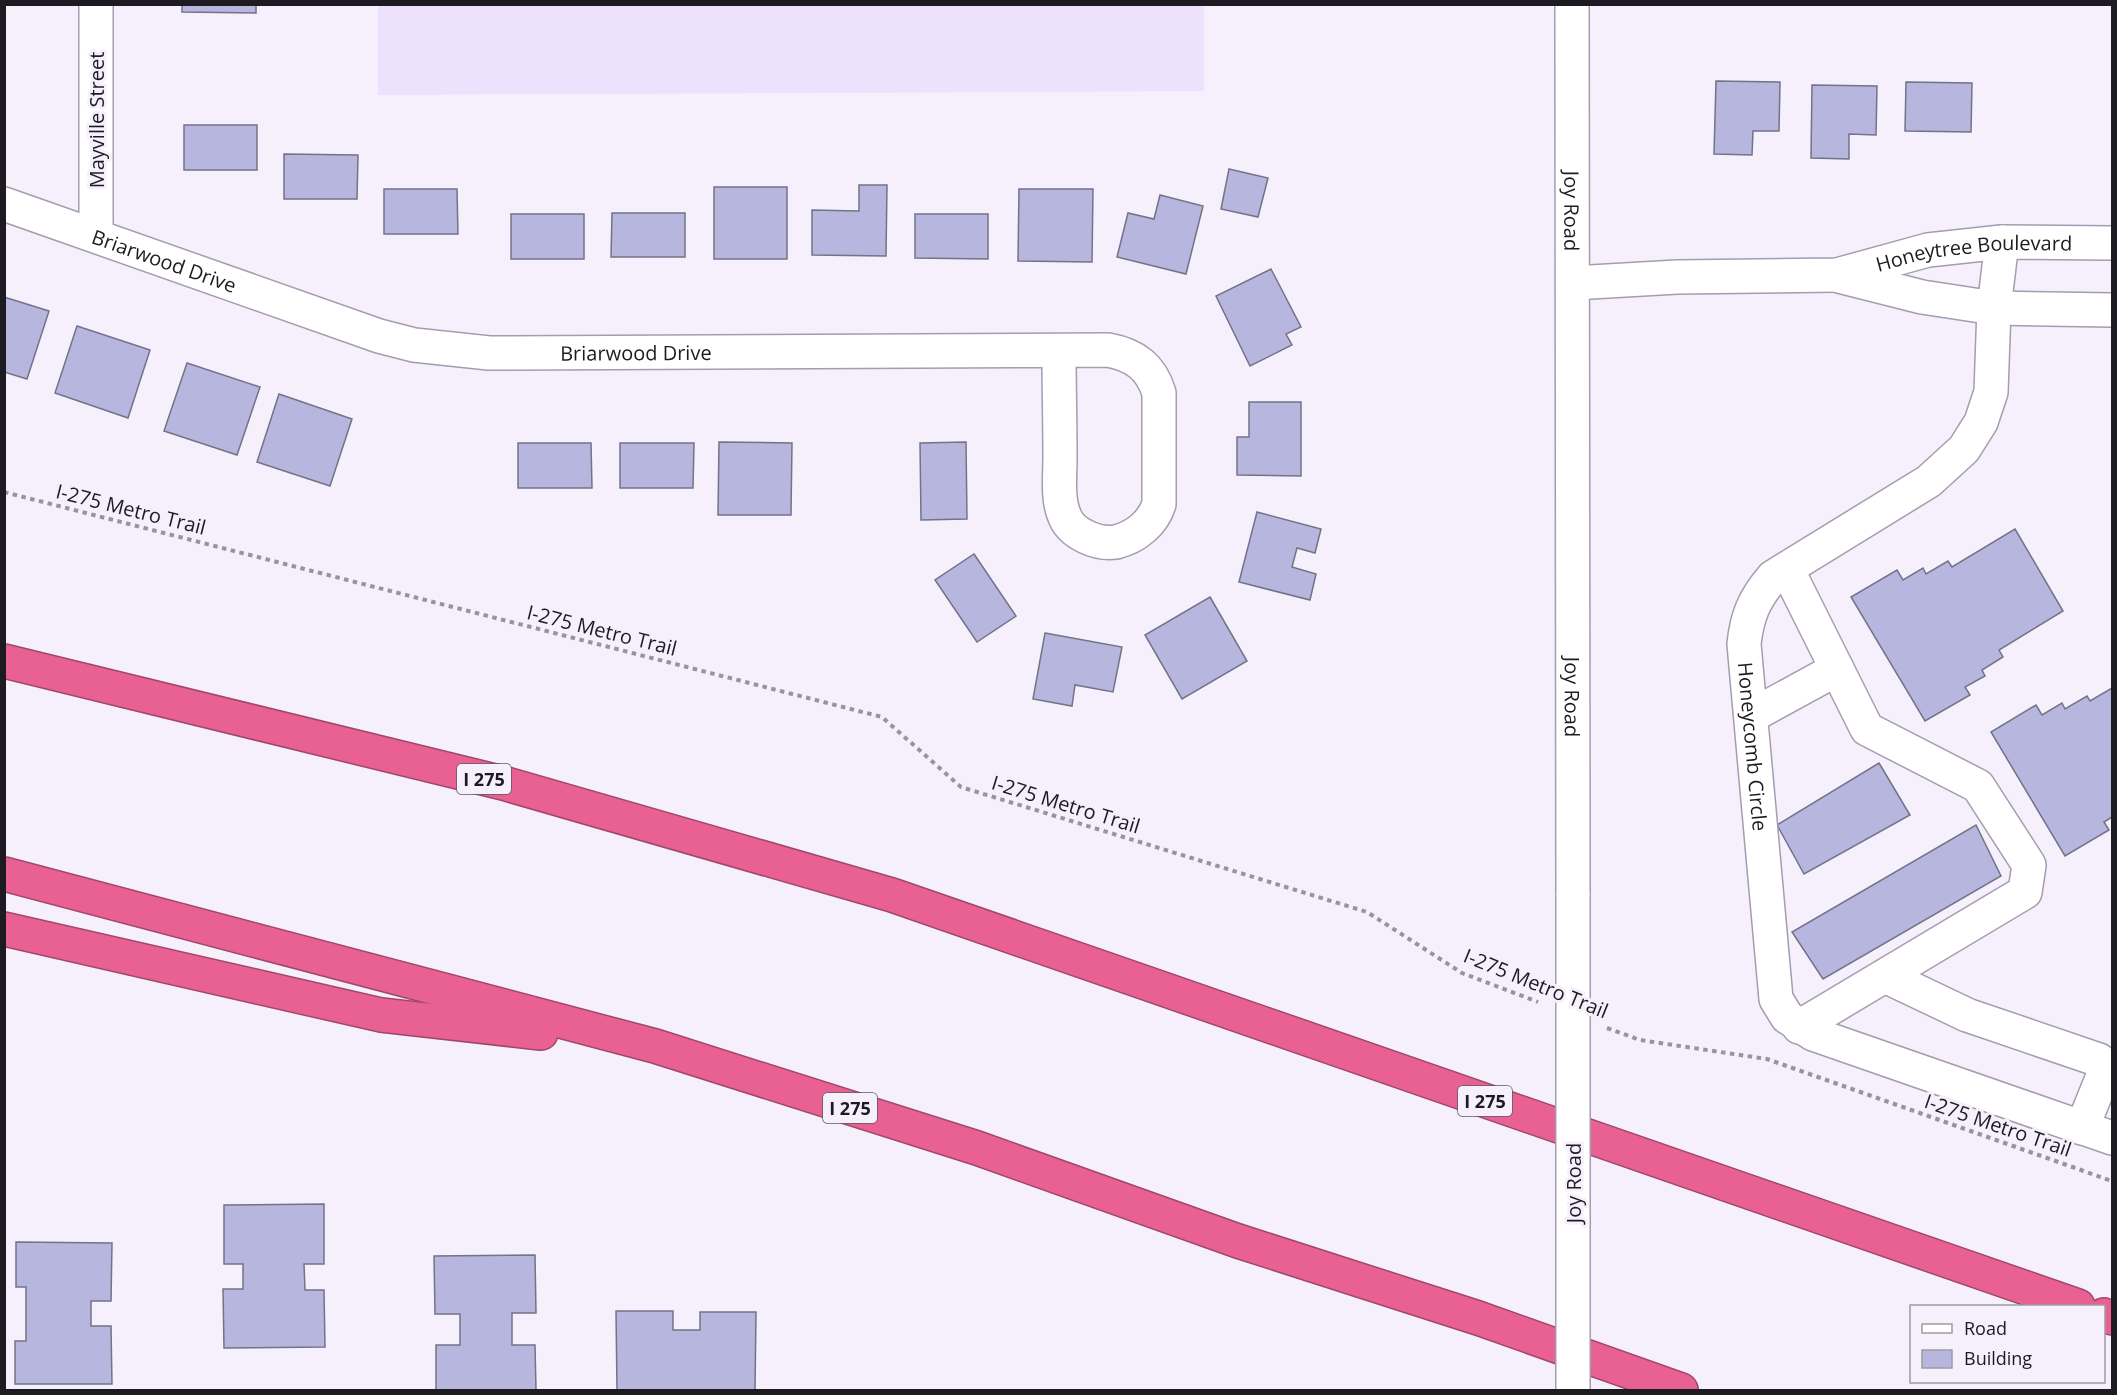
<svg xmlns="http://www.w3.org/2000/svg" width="2117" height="1395" font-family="'Open Sans',sans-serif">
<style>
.built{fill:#eee1fd}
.building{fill:#b6b6df;stroke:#727386;stroke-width:1.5}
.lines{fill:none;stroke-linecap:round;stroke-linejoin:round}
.minor-casing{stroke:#a59caf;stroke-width:36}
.highway-casing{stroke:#a1486a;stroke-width:36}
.path{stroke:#98949e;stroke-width:4;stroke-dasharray:4.5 4.5;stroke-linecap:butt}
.minor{stroke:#fff;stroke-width:33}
.highway{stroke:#e86192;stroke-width:33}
.minor-bridge-casing{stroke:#a59caf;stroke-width:36;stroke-linecap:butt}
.minor-bridge{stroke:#fff;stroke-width:33}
.labels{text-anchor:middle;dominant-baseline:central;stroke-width:6;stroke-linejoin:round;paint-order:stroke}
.shield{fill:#f5f0fc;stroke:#5e5a63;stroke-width:1.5}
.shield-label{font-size:18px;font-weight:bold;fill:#1d1a21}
.street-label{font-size:20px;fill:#1d1a21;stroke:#f5f0fc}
</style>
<rect width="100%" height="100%" fill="#f5f0fc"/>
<polygon class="built" points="378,5 1204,5 1204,91 378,95"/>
<g class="building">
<polygon points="182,4 256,4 256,13 182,12"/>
<polygon points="1716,81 1780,82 1779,131 1753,131 1752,155 1714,154"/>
<polygon points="1906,82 1972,83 1971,132 1905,131"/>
<polygon points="1812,85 1877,86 1876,135 1849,134 1849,159 1811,158"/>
<rect x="184" y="125" width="73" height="45"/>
<polygon points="284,154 358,155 357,199 284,199"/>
<polygon points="1229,169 1268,178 1258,217 1221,209"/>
<polygon points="859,185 887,185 886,256 812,255 812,210 859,211"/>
<rect x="714" y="187" width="73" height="72"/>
<polygon points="384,189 457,189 458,234 384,234"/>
<polygon points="1019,189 1093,189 1092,262 1018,261"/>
<polygon points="1160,195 1203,206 1186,274 1117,257 1128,213 1154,219"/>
<polygon points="612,213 685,213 685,257 611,257"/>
<rect x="511" y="214" width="73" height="45"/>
<polygon points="915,214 988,214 988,259 915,258"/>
<polygon points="1271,269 1301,327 1286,334 1292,345 1250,366 1216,296"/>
<polygon points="4,297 49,311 27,379 4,372"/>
<polygon points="77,326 150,350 128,418 55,393"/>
<polygon points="187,363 260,387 237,455 164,431"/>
<polygon points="279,394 352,419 330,486 257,462"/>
<polygon points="1249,402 1301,402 1301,476 1237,475 1237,437 1249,437"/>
<polygon points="719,442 792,443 791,515 718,515"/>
<polygon points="966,442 967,519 921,520 920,443"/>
<polygon points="518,443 591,443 592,488 518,488"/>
<polygon points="620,443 694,443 693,488 620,488"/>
<polygon points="1257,512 1321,529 1315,553 1297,548 1292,567 1316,574 1310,600 1239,582"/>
<polygon points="2015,529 2063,611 1999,650 2003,657 1982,670 1985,676 1965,687 1970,695 1925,721 1851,597 1897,570 1903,580 1923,568 1926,574 1948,561 1952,567"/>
<polygon points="974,554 1016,616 977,642 935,580"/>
<polygon points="1210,597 1247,661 1182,699 1145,635"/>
<polygon points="1045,633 1122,647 1113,692 1075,685 1072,706 1033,699"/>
<polygon points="2112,688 2112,817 2104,822 2109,830 2065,856 1991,732 2036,705 2042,715 2062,703 2065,709 2087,696 2090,701"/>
<polygon points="1879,763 1910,815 1804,874 1777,825"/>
<polygon points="1976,825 2001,876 1823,979 1792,932"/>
<polygon points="324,1204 324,1264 304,1264 305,1290 324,1290 325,1347 224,1348 223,1289 243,1289 243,1264 224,1264 224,1205"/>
<polygon points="16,1242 112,1243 111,1301 91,1301 91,1326 111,1326 112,1384 15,1384 15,1341 26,1341 26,1287 16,1287"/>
<polygon points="535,1255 536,1313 512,1313 512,1345 535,1345 536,1390 436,1390 436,1345 460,1345 460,1314 435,1314 434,1256"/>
<polygon points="616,1311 673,1311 673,1330 700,1330 700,1312 756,1312 755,1390 617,1390"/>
</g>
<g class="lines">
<g class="minor-casing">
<g id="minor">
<polyline points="96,4 96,235"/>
<path id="s1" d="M1572,4L1573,895"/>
<path id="s2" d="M4,204L379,336L414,345L489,353L1108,350C1135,355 1151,367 1159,393V504C1153,523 1136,537 1116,542C1098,545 1072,534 1065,517C1057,500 1060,476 1060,458C1060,422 1059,387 1059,352"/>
<path id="s3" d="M2002,242L1994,308L1991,392L1981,422L1964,449L1929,481L1773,577C1754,599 1747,616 1744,644L1776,999L1787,1017L1813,1034L2112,1138"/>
<polyline points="1839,276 1922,297 1994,308 2112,310"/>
<path id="s4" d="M1573,283L1677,277L1837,275L1928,250L2002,242L2112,243"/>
<polyline points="1787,569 1867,729 1978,786 2029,865 2025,892 1799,1027"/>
<polyline points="1751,716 1837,669"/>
<polyline points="1885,976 1967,1015 2099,1060 2105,1071 2082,1128"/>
</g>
</g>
<g class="highway-casing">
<g id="highway">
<polyline points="4,661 503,783 892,895 2078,1306"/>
<polyline points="4,874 655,1046 977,1148 1238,1241 1478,1318 1681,1390"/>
<polyline points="4,929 381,1015 541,1033"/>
<polyline points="2104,1315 2112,1318"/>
</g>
</g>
<g class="path">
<polyline points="4,492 882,717 961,787 1367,912 1462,973 1538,1002"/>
<polyline points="1607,1028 1640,1040 1767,1059 2112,1181"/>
</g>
<use href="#minor" class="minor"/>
<use href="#highway" class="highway"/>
<g class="minor-bridge-casing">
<polyline id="minor-bridge" points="1573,1390 1573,895"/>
</g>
<use href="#minor-bridge" class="minor-bridge"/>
</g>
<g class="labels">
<g class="shield">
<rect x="457" y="764" width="54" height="30" rx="4.5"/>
<rect x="1458" y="1086" width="54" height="30" rx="4.5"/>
<rect x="823" y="1093" width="54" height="30" rx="4.5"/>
</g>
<g class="shield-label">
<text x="484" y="779">I 275</text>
<text x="1485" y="1101">I 275</text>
<text x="850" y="1108">I 275</text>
</g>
<g class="street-label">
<text transform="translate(96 120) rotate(-90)">Mayville Street</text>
<text stroke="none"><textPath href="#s1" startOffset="207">Joy Road</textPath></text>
<text stroke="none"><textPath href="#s4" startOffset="404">Honeytree Boulevard</textPath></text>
<text stroke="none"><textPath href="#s2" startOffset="170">Briarwood Drive</textPath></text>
<text stroke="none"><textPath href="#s2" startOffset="656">Briarwood Drive</textPath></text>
<text transform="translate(131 509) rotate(14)">I-275 Metro Trail</text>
<text transform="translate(602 630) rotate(14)">I-275 Metro Trail</text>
<text stroke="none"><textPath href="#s1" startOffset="693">Joy Road</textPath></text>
<text stroke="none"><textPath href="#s3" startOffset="622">Honeycomb Circle</textPath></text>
<text transform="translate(1066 804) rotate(17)">I-275 Metro Trail</text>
<text transform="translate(1536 983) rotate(22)">I-275 Metro Trail</text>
<text transform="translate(1998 1125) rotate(19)">I-275 Metro Trail</text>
<text transform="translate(1573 1183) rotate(-90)">Joy Road</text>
</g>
</g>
<rect width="2117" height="1395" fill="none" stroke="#1d1a21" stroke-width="12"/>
<rect x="1910" y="1305" width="195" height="78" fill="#f5f0fc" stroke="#9f9aa4" stroke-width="1.5"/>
<rect x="1922" y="1324" width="30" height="9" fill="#ffffff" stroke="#9f9aa4" stroke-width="1.5"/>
<text x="1964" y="1335" font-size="18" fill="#1d1a21">Road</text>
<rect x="1922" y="1350" width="30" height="18" fill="#b6b6df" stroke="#9f9aa4" stroke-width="1.5"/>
<text x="1964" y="1365" font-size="18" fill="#1d1a21">Building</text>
</svg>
